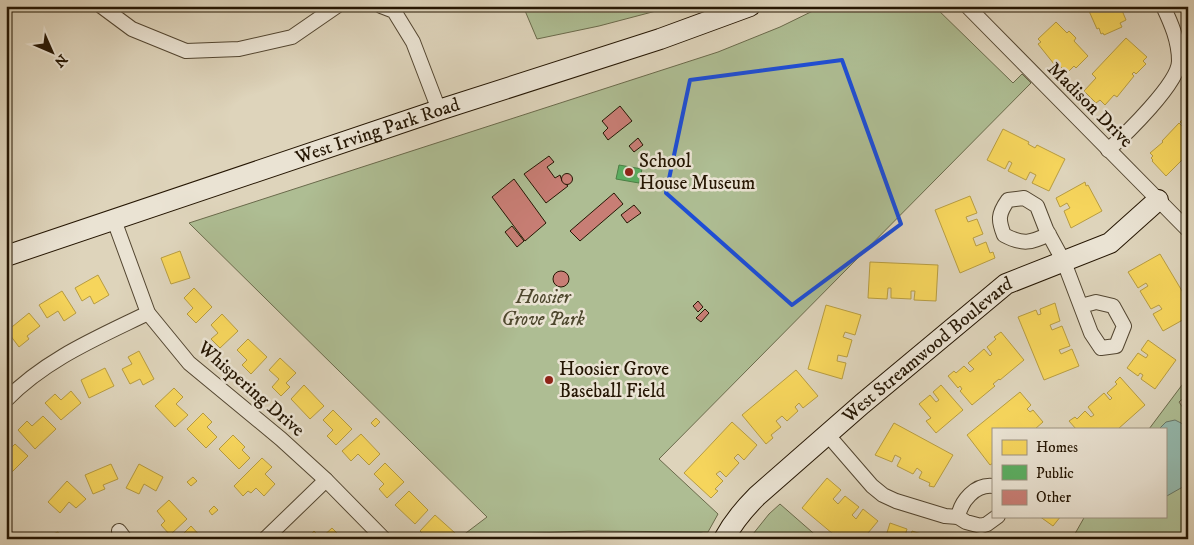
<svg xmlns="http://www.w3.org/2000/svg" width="1194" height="545" font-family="'IM FELL DW Pica',serif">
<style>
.green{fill:#aebd93;stroke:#6a6a4b}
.water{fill:#94b8ac;stroke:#687768}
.homes{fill:#f6d55c;stroke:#b79c41}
.public{fill:#5aae61;stroke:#4a8045}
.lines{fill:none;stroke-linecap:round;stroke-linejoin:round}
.stream{stroke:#687768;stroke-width:4}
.building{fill:#c87e75;stroke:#251603}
.street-casing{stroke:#534631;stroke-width:16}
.secondary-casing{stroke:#251603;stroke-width:22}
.street{stroke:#eae3d3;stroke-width:14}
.secondary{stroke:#eae3d3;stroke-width:20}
.marked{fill:none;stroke:#1d4ed8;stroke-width:4;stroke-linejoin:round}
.poi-dot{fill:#8f2418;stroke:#eae3d3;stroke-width:2}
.labels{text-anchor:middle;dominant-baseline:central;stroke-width:5;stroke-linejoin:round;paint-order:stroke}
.street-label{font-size:19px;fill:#251603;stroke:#eae3d3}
.poi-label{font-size:19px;fill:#251603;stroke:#eae3d3;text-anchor:start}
.park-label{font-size:19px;font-style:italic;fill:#4e482e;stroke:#eae3d3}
</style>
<rect width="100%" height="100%" fill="#ded4bb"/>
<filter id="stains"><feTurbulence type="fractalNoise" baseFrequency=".004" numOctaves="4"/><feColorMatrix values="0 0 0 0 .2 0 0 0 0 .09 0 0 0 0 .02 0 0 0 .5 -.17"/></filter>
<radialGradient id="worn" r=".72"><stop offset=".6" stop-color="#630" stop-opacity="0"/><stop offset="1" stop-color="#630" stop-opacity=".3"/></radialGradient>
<g class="green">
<polygon points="523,6 675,6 599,26 537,39"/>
<polygon points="823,6 934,6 1013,83 1022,74 1031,83 659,459 718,514 708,532 588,531 511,534 498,539 458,539 487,517 189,223 718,52 780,27"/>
<polygon points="1188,377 1188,394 1179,402 1188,415 1188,539 1072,539 1085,516 1165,516 1165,429 1149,429"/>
<polygon points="780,504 820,539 749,539 769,514"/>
</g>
<polygon class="water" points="1175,420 1181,423 1188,430 1188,484 1165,497 1165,429 1159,429 1166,422"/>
<g class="homes">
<polygon points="1091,6 1123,6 1121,8 1126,20 1120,23 1122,27 1104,35 1103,33 1101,34 1099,28 1097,29 1089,11 1093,10"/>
<polygon points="1056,22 1067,33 1069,31 1076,38 1074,41 1088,56 1076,68 1074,66 1067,73 1056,62 1054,64 1038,44 1041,42 1038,39"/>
<polygon points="1126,38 1147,57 1143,61 1146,64 1136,74 1134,72 1132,74 1134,76 1117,97 1114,95 1105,105 1100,100 1096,103 1084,91 1096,78 1092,74"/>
<polygon points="1188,114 1188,154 1166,176 1152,161 1153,160 1151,158 1153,156 1150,153 1163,142 1162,141 1179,123 1182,126 1183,124 1180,122"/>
<polygon points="1003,129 1029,142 1028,144 1035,148 1037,145 1065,159 1049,191 1032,183 1036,175 1030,172 1026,180 1008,171 1012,163 1009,161 1005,169 987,160"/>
<polygon points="1085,182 1086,186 1088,185 1102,211 1071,228 1064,211 1070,208 1067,203 1060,207 1056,198"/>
<polygon points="970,196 977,213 966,217 968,222 977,219 983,234 973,238 976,246 986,242 990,253 993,252 995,258 960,273 935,210"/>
<polygon points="180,251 190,278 171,284 161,258"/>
<polygon points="1160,254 1188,301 1188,317 1163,331 1153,314 1162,309 1159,305 1151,309 1140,291 1148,286 1146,283 1138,288 1128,272"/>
<polygon points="870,262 938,265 936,301 914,300 915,291 911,291 911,299 891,298 891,288 888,288 887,299 868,298"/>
<polygon points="98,275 109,295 94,304 90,296 82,301 75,288"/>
<polygon points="194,288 212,307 196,323 187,314 193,308 184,298"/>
<polygon points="62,291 76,313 64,321 58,311 47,318 39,305"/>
<polygon points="1055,303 1060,321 1050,325 1052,330 1062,326 1070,346 1059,350 1061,354 1072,349 1079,366 1044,380 1018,317 1036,310 1038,315 1041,314 1040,309"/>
<polygon points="826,305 861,315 855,335 845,332 843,337 852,340 847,357 838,355 837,361 846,363 842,379 808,369"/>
<polygon points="29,313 40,326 27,336 29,339 19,347 7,331"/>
<polygon points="222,314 238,331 220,348 211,339 218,333 211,325"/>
<polygon points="1001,332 1024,360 1000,380 999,379 993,384 995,386 972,405 960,391 962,389 960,386 958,388 948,376 954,371 956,373 964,366 970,372 974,369 968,363 984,349 990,356 992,354 987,347 996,339 994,337"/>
<polygon points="248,339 267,357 251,374 242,365 247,360 237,350"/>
<polygon points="1148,340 1176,360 1155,389 1141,379 1143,375 1140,373 1138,376 1127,368 1138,353 1146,358 1148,355 1141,350"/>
<polygon points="139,351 154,379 143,385 140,379 130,384 122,369 132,364 128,357"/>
<polygon points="280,358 296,373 286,383 290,387 281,396 272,387 279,379 269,370"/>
<polygon points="105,368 114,386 89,398 81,380"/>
<polygon points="796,370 818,396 803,408 799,403 795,407 798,411 787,421 782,416 776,421 781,427 771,435 773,438 766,444 742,415"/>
<polygon points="1120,377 1145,405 1118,429 1076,429 1069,421 1075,417 1077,419 1085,411 1091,417 1094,415 1088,407 1104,393 1110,400 1112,398 1107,393 1117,384 1115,382"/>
<polygon points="304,385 324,406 310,419 291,399"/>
<polygon points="941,385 963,410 936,433 926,421 931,418 919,404 930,395 936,402 939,400 933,392"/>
<polygon points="174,388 183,397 176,404 188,415 175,427 155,406"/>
<polygon points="71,391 81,403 61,420 45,403 55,394 61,400"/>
<polygon points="1020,392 1031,405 1027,409 1030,412 1033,410 1043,422 1035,429 993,429 993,463 990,465 967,435"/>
<polygon points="333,410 352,429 336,445 327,436 333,430 323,420"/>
<polygon points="203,413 212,422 207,427 217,437 206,448 187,429"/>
<polygon points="43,416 56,429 35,449 18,430 27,421 32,426"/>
<polygon points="376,418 380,422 375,427 371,423"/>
<polygon points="732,422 757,445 744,460 738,454 734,458 739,463 726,477 720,471 716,474 723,481 715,489 718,491 711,498 684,473"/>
<polygon points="894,423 953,455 934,487 929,486 930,483 919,478 922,472 917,468 913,474 897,466 901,458 895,455 892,462 875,455"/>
<polygon points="361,434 380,454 369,465 358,454 351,461 342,451"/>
<polygon points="233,435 245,447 242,450 250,458 239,469 219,449"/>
<polygon points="15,444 28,456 12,472 6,467 6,448 9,450"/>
<polygon points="262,458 272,467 265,474 275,484 264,496 256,488 251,493 248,491 243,496 234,486"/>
<polygon points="385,463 404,482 387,498 379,489 384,484 374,474"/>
<polygon points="111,464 118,479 103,485 105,489 93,494 85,475"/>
<polygon points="139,464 163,477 156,491 144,484 139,494 126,488"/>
<polygon points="193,477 197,481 191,486 187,482"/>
<polygon points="827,478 841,490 833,499 838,504 845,496 859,507 852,515 856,519 863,509 878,521 863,539 839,539 802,508"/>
<polygon points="67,481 86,499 76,508 69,502 60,513 48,502"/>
<polygon points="409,491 428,510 415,524 395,505"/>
<polygon points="169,500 187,519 170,535 161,525 165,521 157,511"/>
<polygon points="214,506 218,510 212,515 209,511"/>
<polygon points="435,515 455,533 450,539 439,539 434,534 430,539 428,539 420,531"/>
<polygon points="1039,516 1061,516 1053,526"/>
<polygon points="890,523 907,529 904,539 885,539"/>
<polygon points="191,526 203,539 178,539"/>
<polygon points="332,528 343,539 307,539 314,531 321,538"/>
<polygon points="912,531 931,537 931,539 909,539"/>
<polygon points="58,532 61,539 44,539 43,538"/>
</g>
<polygon class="public" points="619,165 642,169 639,183 616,179"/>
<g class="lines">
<polyline class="stream" points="542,539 562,536 701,534"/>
</g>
<g class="building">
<polygon points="620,106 632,121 608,140 603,133 608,128 602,121"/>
<polygon points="638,138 643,145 634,152 629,146"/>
<polygon points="549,156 554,162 547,167 555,178 560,175 562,181 568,186 546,203 524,174"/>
<circle cx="567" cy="179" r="5.5"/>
<polygon points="514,179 546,223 525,241 492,197"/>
<polygon points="614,193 623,204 580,241 570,231"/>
<polygon points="634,205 641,213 627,223 621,215"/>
<polygon points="512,226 524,241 517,247 505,232"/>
<circle cx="561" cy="279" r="8"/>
<polygon points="698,301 703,307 698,312 693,306"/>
<polygon points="705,309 709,313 701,322 696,318"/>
</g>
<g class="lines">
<g class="street-casing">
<g id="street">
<polyline points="101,6 132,29 186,51 239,49 292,37 337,6"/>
<polyline points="381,6 394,11 413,42 439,110"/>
<polyline points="967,6 1188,230"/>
<path d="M1108,150C1125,135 1179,83 1179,61C1179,41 1171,23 1163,6"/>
<polyline points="114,220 148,313 189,363 281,439 326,480 384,539"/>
<path d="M1049,234C1031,243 1023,245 1004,235C998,220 998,214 1008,200L1024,198L1037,206L1046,229L1064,262L1091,333L1101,348L1116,346L1124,326L1113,306L1096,302L1081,306"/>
<path d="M6,400C46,359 97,338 148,313"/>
<polyline points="827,434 872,486 883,495 896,501 945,516 958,517 966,522 981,526 987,524 998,516"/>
<path d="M958,517C961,501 975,484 993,486"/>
<polyline points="119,531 125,539"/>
<polyline points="265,539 326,480"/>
</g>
</g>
<g class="secondary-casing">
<g id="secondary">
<path id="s1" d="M6,256L439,110L660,39L750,6"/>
<path id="s2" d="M724,539C733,522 744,509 757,496L862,404L1006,284L1110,243L1158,200"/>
</g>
</g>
<use href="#street" class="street"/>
<use href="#secondary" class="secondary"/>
</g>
<path class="marked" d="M842,60L901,224L792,305L666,193L690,80Z"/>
<g class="poi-dot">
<circle cx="629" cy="172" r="5"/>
<circle cx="549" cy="380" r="5"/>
</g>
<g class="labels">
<g class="street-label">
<text transform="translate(1090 105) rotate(45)">Madison Drive</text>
<text stroke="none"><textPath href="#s1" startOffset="392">West Irving Park Road</textPath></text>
<text stroke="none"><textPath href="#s2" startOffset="279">West Streamwood Boulevard</textPath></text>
<text transform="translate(251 389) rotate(41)">Whispering Drive</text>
</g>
<g class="poi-label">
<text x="639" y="161">School<tspan x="639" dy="22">House Museum</tspan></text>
<text x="559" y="369">Hoosier Grove<tspan x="559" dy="22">Baseball Field</tspan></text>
</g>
<g class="park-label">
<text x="543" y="297">Hoosier<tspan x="543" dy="22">Grove Park</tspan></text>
</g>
</g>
<rect width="1194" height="545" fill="none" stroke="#ded4bb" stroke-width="25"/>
<rect x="8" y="8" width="1179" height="530" fill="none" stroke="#251603" stroke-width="2.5"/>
<rect x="12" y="12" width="1169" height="520" fill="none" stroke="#251603"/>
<rect x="992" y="428" width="175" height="90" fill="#eae3d3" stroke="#9b9180"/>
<rect x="1002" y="440" width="25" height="15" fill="#f6d55c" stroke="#9b9180"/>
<text x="1036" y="452" font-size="15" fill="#251603">Homes</text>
<rect x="1002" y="465" width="25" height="15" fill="#5aae61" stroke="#9b9180"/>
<text x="1036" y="478" font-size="15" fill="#251603">Public</text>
<rect x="1002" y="490" width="25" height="15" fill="#c87e75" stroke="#9b9180"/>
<text x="1036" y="502" font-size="15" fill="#251603">Other</text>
<g transform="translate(52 52) rotate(135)" stroke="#eae3d3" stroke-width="4" paint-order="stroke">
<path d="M0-4L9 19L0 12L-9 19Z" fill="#251603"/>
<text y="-8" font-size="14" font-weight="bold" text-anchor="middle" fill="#251603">N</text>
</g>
<rect width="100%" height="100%" filter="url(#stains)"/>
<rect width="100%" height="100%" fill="url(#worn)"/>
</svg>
